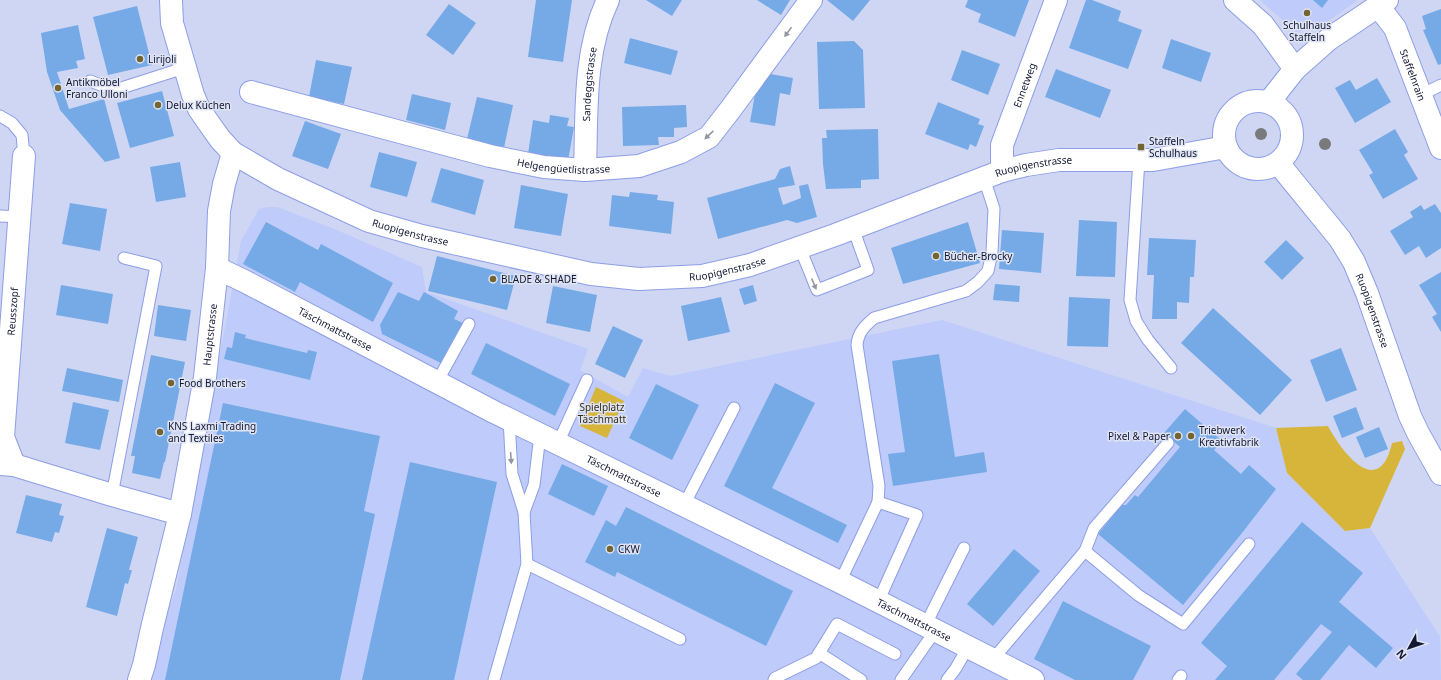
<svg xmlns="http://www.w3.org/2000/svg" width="1441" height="680" font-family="'Noto Sans',sans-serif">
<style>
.built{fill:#becbfb}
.green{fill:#d7b53b}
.building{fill:#76aae7}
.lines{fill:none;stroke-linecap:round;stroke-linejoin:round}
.lane-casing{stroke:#8d9ee5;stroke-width:13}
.street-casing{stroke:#8d9ee5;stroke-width:24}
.secondary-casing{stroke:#8d9ee5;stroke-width:24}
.lane{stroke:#fff;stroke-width:11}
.street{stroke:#fff;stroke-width:22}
.secondary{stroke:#fff;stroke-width:22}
.tree{fill:#797a7c}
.oneway{fill:#9497a3}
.poi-dot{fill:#736432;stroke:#dfe4f3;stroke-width:1.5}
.labels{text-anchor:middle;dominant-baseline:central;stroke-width:3;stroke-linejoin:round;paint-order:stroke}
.poi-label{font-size:10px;fill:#121732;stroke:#dfe4f3;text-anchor:start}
.street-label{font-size:10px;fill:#121732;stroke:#dfe4f3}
.park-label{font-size:10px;fill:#342e19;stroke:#dfe4f3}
</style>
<rect width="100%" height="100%" fill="#ced6f4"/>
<g class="built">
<polygon points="1260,0 1358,0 1320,27 1296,32"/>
<polygon points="268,207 277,207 332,228 422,267 426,292 588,349 580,370 628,397 643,368 670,376 942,320 1276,428 1287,473 1345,531 1370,528 1440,637 1441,680 140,680 176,590 241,241 259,209"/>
</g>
<g class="green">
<polygon points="596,387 624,401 607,438 580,426"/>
<path d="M1328,426C1342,453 1379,500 1392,443L1402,441L1405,449L1370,528L1345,531L1287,473L1276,428Z"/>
</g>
<g class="building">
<polygon points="536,0 572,0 563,62 528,57"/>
<polygon points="646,0 682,0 672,16"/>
<polygon points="757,0 790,0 781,15"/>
<polygon points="827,0 870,0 853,21"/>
<polygon points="968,0 1029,0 1015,37 978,22 981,14 965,7"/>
<polygon points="1086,0 1092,0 1121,11 1118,21 1142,30 1128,69 1069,48"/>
<polygon points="1313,0 1328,0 1322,8"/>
<polygon points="449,4 476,23 453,55 426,35"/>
<polygon points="137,6 152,65 108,75 93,17"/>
<polygon points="1441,9 1441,64 1438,65 1423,30 1426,29 1422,16"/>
<polygon points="78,25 85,59 76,61 78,68 57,72 69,109 104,99 120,158 105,162 60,110 47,72 41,33"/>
<polygon points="630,38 678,51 671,75 624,63"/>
<polygon points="1171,39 1211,53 1201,82 1162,68"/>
<polygon points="854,41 863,50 865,108 819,109 817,42"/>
<polygon points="962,50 1000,64 988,95 951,80"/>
<polygon points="316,60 352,67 344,104 309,97"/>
<polygon points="1056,69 1111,90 1100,118 1045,97"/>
<polygon points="759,72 793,78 790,95 780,93 775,126 750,122"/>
<polygon points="1377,78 1391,102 1355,123 1335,88 1350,80 1356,90"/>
<polygon points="162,91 174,136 130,148 117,103"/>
<polygon points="412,94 451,103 445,130 406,120"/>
<polygon points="477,97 513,105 504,148 467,139"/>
<polygon points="938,102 980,119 978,124 984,126 976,147 970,144 968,150 925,134"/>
<polygon points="686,105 687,127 674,128 674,137 658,137 659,145 623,146 622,107"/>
<polygon points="550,115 569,118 567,126 574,127 568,161 528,154 533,120 549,123"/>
<polygon points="305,121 341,134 328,169 292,156"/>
<polygon points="878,129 879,179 861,180 861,188 826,189 823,164 822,138 827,138 826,130"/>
<polygon points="1395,129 1408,152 1404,155 1418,179 1383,199 1369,175 1373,173 1359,150"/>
<polygon points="379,152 417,162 407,197 370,187"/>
<polygon points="180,162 186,197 156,202 150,167"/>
<polygon points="790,166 795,185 778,188 783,205 801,198 799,186 808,184 817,217 797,223 787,220 718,239 707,198 775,179 780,169"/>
<polygon points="441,168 484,180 475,215 431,202"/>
<polygon points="521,185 568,194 561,236 514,228"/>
<polygon points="630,192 658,195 657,200 674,202 671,234 609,226 612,195 629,197"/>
<polygon points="70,203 107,209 100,251 62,244"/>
<polygon points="1435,204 1441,213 1441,248 1426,258 1419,246 1405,255 1390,231 1413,217 1410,212 1421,205 1424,210"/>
<polygon points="1079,220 1117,222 1115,277 1076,276"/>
<polygon points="266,222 318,250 321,244 393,283 373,322 300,282 295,292 243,264"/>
<polygon points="968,222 980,263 903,284 891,248"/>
<polygon points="1002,230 1044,233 1041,273 999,269"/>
<polygon points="1149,238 1196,240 1194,277 1190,277 1189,303 1177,302 1177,319 1152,319 1154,275 1147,275"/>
<polygon points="1286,240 1304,258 1282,280 1264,262"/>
<polygon points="437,256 516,276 507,310 428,291"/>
<polygon points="1441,272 1441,332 1432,317 1437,314 1419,285"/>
<polygon points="995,284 1020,286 1019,302 993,300"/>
<polygon points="61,285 113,294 108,324 56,315"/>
<polygon points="753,285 757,301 744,305 739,289"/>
<polygon points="553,286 597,295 590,332 546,323"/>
<polygon points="398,292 419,301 424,292 458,311 454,319 463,323 441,363 382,334 380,325"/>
<polygon points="721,297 730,332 688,341 681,306"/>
<polygon points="1069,297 1110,299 1108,347 1067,346"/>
<polygon points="158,305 191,310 186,341 154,336"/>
<polygon points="1213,308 1292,380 1260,415 1181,343"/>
<polygon points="613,326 643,340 625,378 595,364"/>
<polygon points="235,332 246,335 245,338 307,353 308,350 317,352 310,380 224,359 227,347 232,348"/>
<polygon points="486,343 570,384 555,416 471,374"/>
<polygon points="1341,348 1357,390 1326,402 1310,360"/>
<polygon points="939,354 955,457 984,452 987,472 893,486 888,454 905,452 892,361"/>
<polygon points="151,355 185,362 165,462 164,462 160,479 132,473 135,456 131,456"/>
<polygon points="67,368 123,380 119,402 62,391"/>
<polygon points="775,383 815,403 772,488 847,525 838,543 724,486"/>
<polygon points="656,384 699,405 672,460 629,438"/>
<polygon points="73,402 109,410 100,450 65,443"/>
<polygon points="223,403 380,436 364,511 375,514 340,680 165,680"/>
<polygon points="1356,407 1364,429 1342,438 1333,416"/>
<polygon points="1185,409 1222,441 1214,450 1241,474 1249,465 1276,489 1242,533 1183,605 1098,534 1122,505 1126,505 1135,495 1138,497 1180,447 1164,433"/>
<polygon points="1379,427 1388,449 1365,458 1356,437"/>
<polygon points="410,462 497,482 456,671 454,680 362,680"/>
<polygon points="562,464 608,486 594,516 548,494"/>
<polygon points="26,495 62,504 59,515 64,516 59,533 55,532 52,542 16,533"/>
<polygon points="626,507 793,591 766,646 617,572 615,577 585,562 606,520 616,526"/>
<polygon points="1302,522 1363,573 1339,602 1393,648 1376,668 1349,645 1320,680 1303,680 1296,674 1332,632 1321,624 1274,680 1215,680 1227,666 1201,643"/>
<polygon points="107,528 138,537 129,570 132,570 128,584 125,583 117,616 86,607"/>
<polygon points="1014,549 1040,571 993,626 967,604"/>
<polygon points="1063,601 1151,646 1133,680 1075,680 1034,659"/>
</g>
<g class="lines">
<g class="lane-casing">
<g id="lane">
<polyline points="90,81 115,90 184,68"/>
<polyline points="1421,95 1441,85"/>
<polyline points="0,116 12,123 22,135 24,156"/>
<polyline points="1139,160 1130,300 1136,321 1148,340 1171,368"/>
<polyline points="0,216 20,217"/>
<polyline points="800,248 817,290 868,270 853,228"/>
<polyline points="437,382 469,324"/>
<polyline points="558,443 587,380"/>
<polyline points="112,495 156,266 124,258"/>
<polyline points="878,502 917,515 878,602"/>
<polyline points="684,505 734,408"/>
<polyline points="524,512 534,485 540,435"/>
<polyline points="1085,551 1094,528 1168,443"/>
<polyline points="527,564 680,639"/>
<path d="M840,582L878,502L879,486L857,345C858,332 865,326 874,318L966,291L978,282L988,271L992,252L994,209L984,178"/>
<polyline points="925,626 964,548"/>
<polyline points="819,653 861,680"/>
<polyline points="993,659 1085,551 1138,595 1183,624 1249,544"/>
<polyline points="494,680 527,564 524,512 512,474 509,419"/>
<polyline points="774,680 775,678 816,658 837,624 895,654"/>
<polyline points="901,680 935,631"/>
<polyline points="947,680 956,668 968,647"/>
<polyline points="1178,680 1181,676"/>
</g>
</g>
<g class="street-casing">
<g id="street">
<polyline points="1235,0 1263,25 1295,69"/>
<path id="s1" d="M1378,6L1395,28L1441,148"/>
<path id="s2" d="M251,92L490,156L544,167L585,170L639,166L681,152L709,137L730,110L811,0"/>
<polyline points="1269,102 1295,69 1329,39 1387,0"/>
<path id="s3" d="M585,170C587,114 583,52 608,0"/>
<path id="s4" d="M1002,171V145L1056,0"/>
<path id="s5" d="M217,268L246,282L494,412L840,582L1033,680"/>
<polyline points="0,464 14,465 112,495 180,514"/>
<path id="s6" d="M14,465L3,437L24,156"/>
<path id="s7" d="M139,680L144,665L152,628L180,514L205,377L217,268L219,211L224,184L233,153"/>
</g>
</g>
<g class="secondary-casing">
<g id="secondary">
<path id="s8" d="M171,0L172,23L193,95L199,109L208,122L220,139L233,153L278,179L369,221L422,236L591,274L639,279L702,276L750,265L835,235L1002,171L1026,165L1059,160H1153L1226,147"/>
<circle cx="1258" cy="135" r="34"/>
<path id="s9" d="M1278,163L1340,239L1354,262L1367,293L1410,416L1418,433L1441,474"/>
</g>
</g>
<use href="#lane" class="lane"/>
<use href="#street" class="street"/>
<use href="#secondary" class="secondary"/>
</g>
<g class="tree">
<circle cx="1261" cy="134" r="6"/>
<circle cx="1325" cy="144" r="6"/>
</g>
<defs><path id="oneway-solid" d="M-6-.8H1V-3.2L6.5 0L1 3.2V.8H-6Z"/></defs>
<g class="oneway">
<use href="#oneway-solid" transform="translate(788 32) rotate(126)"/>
<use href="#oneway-solid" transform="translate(709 135) rotate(137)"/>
<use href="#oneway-solid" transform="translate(814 284) rotate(68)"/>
<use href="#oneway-solid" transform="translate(511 458) rotate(86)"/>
</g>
<g class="poi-dot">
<circle cx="1307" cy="13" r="4"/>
<circle cx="140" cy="59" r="4"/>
<circle cx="58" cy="88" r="4"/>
<circle cx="158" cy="105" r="4"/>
<rect x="1137" y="143" width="8" height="8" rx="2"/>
<circle cx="936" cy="256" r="4"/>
<circle cx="493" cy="279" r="4"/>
<circle cx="171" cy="383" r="4"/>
<circle cx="160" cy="432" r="4"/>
<circle cx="1178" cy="436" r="4"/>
<circle cx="1191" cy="436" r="4"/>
<circle cx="610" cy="549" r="4"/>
</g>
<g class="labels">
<g class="poi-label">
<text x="1307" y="25" text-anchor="middle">Schulhaus<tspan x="1307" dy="12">Staffeln</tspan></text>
<text x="148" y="59">Lirijoli</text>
<text x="66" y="82">Antikmöbel<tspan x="66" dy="12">Franco Ulloni</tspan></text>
<text x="166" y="105">Delux Küchen</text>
<text x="1149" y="141">Staffeln<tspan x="1149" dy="12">Schulhaus</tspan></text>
<text x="944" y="256">Bücher-Brocky</text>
<text x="501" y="279">BLADE &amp; SHADE</text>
<text x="179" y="383">Food Brothers</text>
<text x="168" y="426">KNS Laxmi Trading<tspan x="168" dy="12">and Textiles</tspan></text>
<text x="1199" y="430">Triebwerk<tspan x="1199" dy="12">Kreativfabrik</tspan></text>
<text x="1170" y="436" text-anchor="end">Pixel &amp; Paper</text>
<text x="618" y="549">CKW</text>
</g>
<g class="street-label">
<text stroke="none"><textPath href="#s1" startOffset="78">Staffelnrain</textPath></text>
<text stroke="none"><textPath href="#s3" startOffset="86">Sandeggstrasse</textPath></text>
<text stroke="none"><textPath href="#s4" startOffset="90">Ennetweg</textPath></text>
<text stroke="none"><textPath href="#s2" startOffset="322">Helgengüetlistrasse</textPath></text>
<text stroke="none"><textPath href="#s8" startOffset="1011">Ruopigenstrasse</textPath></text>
<text stroke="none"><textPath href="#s8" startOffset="364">Ruopigenstrasse</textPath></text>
<text stroke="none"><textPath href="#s8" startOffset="687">Ruopigenstrasse</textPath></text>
<text stroke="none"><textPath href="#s6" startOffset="156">Reusszopf</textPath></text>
<text stroke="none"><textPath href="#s9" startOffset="177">Ruopigenstrasse</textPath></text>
<text stroke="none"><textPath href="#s5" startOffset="133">Täschmattstrasse</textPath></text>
<text stroke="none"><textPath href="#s7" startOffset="353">Hauptstrasse</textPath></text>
<text stroke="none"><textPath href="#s5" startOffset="457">Täschmattstrasse</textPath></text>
<text stroke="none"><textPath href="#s5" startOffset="781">Täschmattstrasse</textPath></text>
</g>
<g class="park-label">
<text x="602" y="407">Spielplatz<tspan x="602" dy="12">Täschmatt</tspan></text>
</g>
</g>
<g transform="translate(1409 648) rotate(230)" stroke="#dfe4f3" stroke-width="3" paint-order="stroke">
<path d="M0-3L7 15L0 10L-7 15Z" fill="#121732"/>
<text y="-6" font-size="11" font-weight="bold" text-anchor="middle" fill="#121732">N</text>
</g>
</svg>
